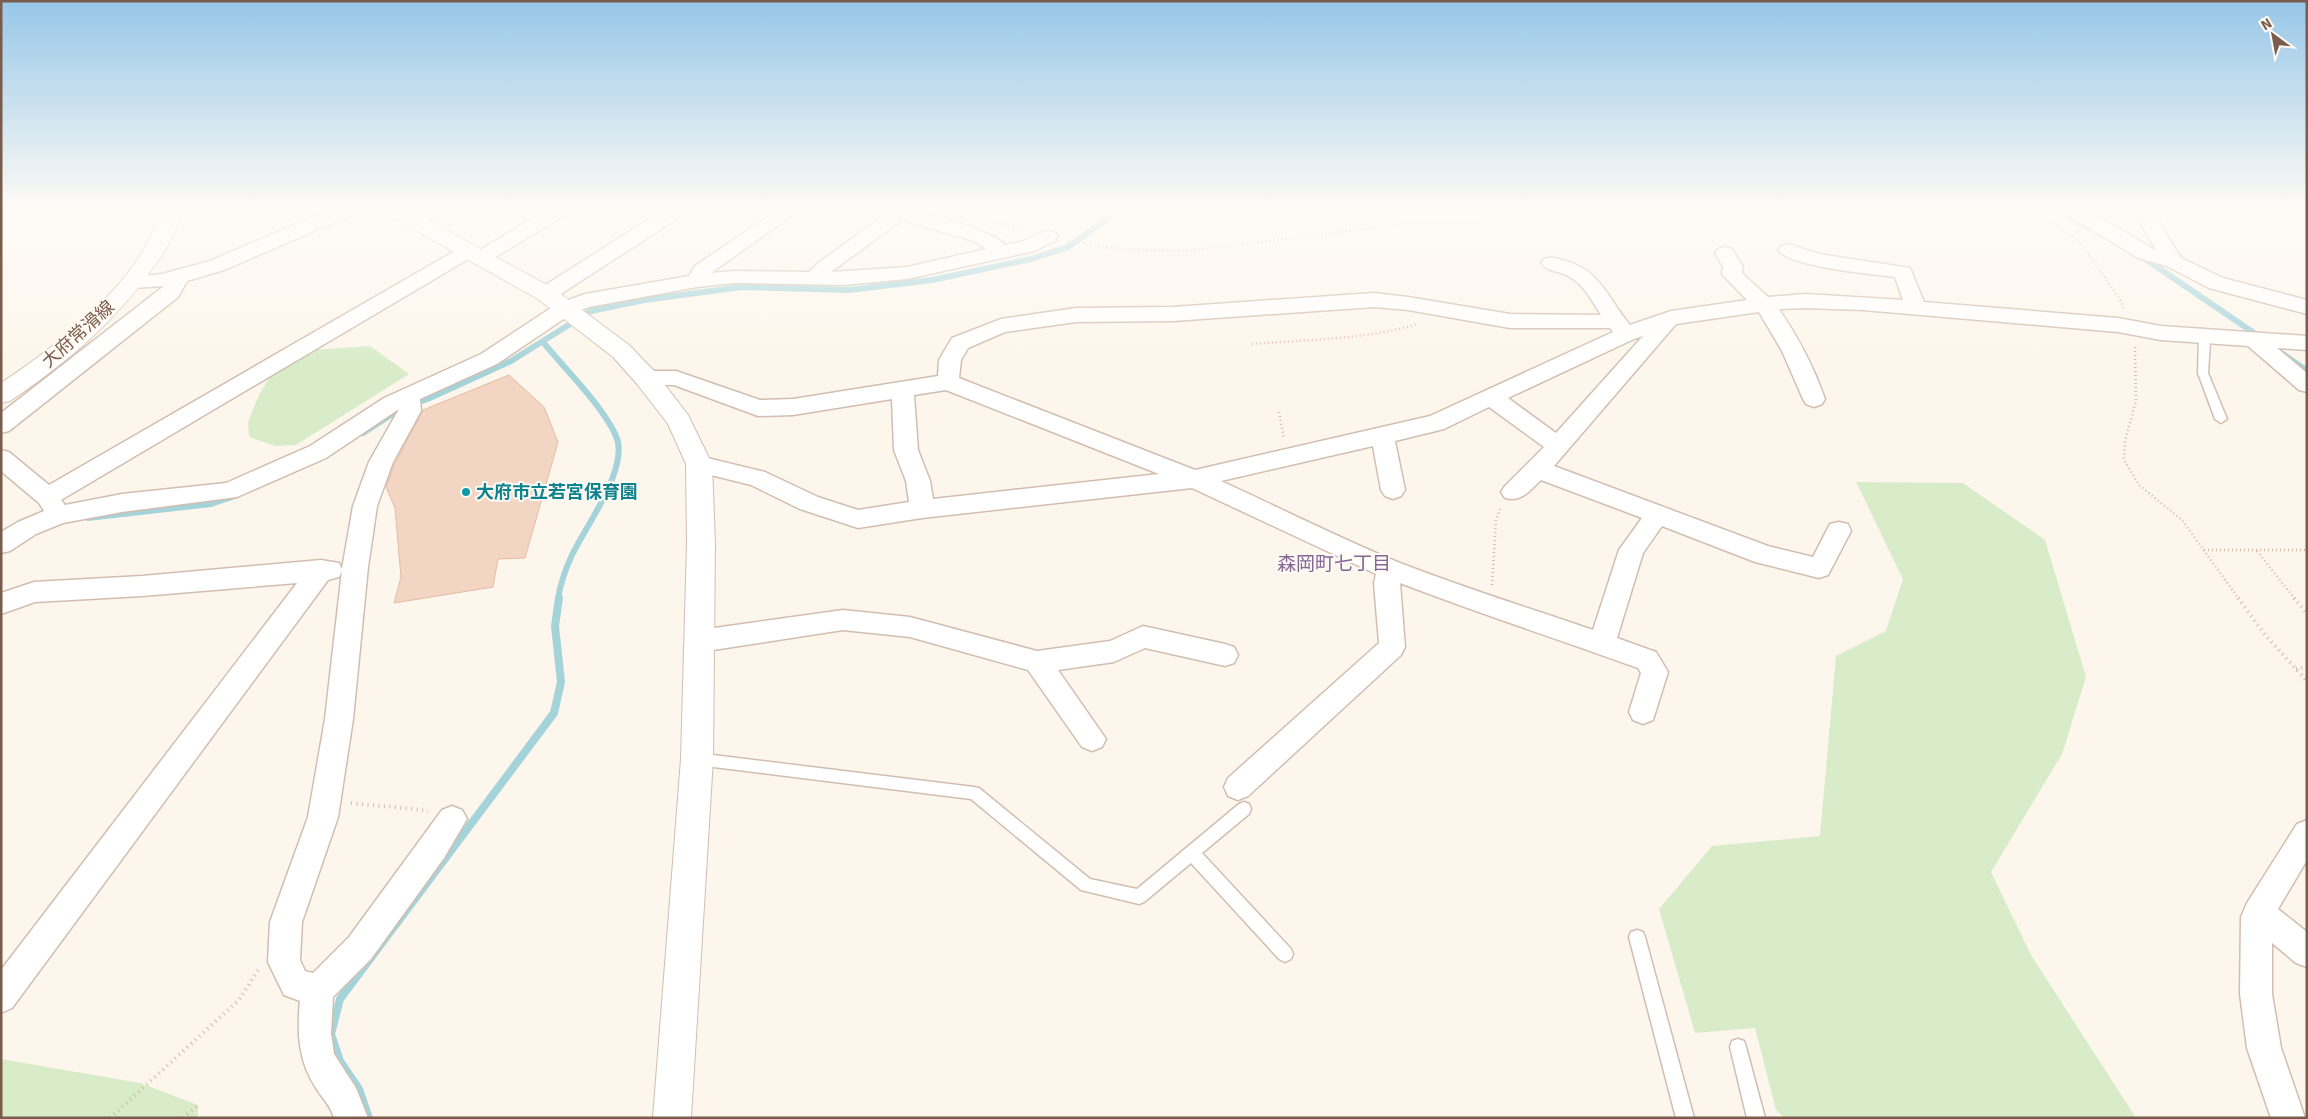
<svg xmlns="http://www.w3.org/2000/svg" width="2308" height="1119" font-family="Signika,'Noto Sans JP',sans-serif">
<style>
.green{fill:#d8ecc9}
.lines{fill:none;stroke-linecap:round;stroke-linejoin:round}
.stream-far1{stroke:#a5d3da;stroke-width:6}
.stream{stroke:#a5d3da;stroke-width:8}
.building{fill:#f3d5c3;stroke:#e6bba3}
.service-casing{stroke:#d1beb0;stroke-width:3}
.minor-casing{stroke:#d1beb0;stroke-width:3}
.tertiary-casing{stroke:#d1beb0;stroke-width:2}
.secondary-casing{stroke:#d6c0b0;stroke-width:2}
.path-far1{stroke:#d9b8a5;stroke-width:2.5;stroke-dasharray:1 3;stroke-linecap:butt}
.path{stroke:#d9b8a5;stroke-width:4;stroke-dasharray:1 4.5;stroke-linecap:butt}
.service{fill:#fff;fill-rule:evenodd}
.minor{fill:#fff;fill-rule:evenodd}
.tertiary{fill:#fff;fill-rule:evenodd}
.secondary{fill:#fff;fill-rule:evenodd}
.culture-dot{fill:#0f9aa8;stroke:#fffaf3;stroke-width:2}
.labels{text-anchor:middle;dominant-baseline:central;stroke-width:4;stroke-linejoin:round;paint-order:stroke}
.street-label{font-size:18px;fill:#7a5c4d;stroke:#fffaf3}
.culture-label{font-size:18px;font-weight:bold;fill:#0d838f;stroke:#fffaf3;text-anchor:start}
.neighbourhood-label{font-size:19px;fill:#846695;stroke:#fffaf3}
</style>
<rect width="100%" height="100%" fill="#fdf6ec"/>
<g class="green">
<polygon points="370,346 409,374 296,445 276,446 249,437 248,422 259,395 272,373 311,350"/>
<polygon points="1856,482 1963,483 2045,540 2086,677 2062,754 1991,872 2031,955 2136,1118 1785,1118 1776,1110 1755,1028 1695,1033 1659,909 1712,846 1820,836 1836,656 1886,631 1903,579"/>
<polygon points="1,1059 140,1083 198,1105 198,1118 1,1118"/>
</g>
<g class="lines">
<g class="stream-far1">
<polyline points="2053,209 2090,228"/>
<polyline points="2141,256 2260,337"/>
<path d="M543,342C565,369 602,405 616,436C630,467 586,526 572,555C566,568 560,585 558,599"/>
<polyline points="2283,354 2307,371"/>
<polyline points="363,433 400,409 430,398 511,361 591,311 644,300 741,287 849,290 932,280 1031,259 1068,247 1121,209"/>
<polyline points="88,518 211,504 238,495"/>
</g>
<polyline class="stream" points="369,1118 359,1089 340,1061 331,1034 340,999 554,713 561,682 555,626 559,598"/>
</g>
<polygon class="building" points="509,375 544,407 558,442 525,558 498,559 493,587 394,603 401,577 395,508 386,487 395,463 423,410"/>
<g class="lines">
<g class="service-casing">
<g id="service">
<polygon points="2204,333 2208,334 2210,342 2208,373 2227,419 2221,423 2215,419 2198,373 2199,336"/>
<polygon points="697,753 974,787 979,788 1090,879 1137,889 1239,804 1244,802 1249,804 1251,809 1249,814 1202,853 1291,949 1293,954 1291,959 1285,962 1279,959 1191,863 1144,902 1139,904 1081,890 971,799 697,765 692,763 690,759 692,755"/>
<polygon points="1637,930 1643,932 1645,937 1694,1118 1676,1118 1629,937 1631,932"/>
<polygon points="1738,1039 1744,1041 1746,1047 1765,1118 1747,1118 1730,1047 1732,1041"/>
</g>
</g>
<g class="minor-casing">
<g id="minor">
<polygon points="331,209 358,209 356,213 224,270 187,281 178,297 9,431 1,433 1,413 164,286 133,288 126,286 123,282 126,278 162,274 210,261"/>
<path d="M416,209H440C434,219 416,227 404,224L401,220L404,216Z"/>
<path d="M548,209H571L569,213L487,262L480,264L473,262L470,258L61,500L65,505L122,494L226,483L310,446L384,398L481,354L557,304L585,294L689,276L695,266L779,209H801L711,273L734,271L809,272L817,264L884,215L878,213L876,209C886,209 897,208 907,209C924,212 999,233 1005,245L1021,242L1041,233L1048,231L1055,233L1058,237L1055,241L1034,251L907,279L844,285L734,283L697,287L589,307L571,314L497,364L420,399L421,411L393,462L377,506L368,567L353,719L338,817L302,922L300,960L305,971L313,973L349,937L442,810L452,806L462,810L467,819L444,858L371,959L333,997L331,1033L334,1054L356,1088L368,1118H334C331,1106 322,1098 316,1088C298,1061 297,1032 300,1001L284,995L268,962L270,922L308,817L325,719L342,571L339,577L328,580L12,1008L1,1013V970L297,583L142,596L35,602L1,614V593L34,582L142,576L321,560L339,563L342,569L353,506L369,462L399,409L326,458L237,497L122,512L63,523L36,534L10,551L1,553V532L18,522L44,511L39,503L1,471V450L9,452L49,485L460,248L467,246L474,248L477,252ZM902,220L974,241L986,249L907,267L831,272Z"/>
<polygon points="665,209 688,209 686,213 553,299 546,300 539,299 536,294 539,289"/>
<polygon points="2063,209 2086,209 2157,251 2132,209 2151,209 2181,258 2223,278 2307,300 2307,314 2209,288 2167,266 2138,258 2065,213"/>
<path d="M1788,244L1819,254L1910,268L1924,302L2118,318L2161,326L2307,336V350L2277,348L2307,373V392L2299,390L2248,346L2161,340L2118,332L1863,310L1806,308L1779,309C1798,337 1814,367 1825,399L1822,404L1814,407L1806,404L1803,399L1782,351L1759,312L1676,324L1554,466L1768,546L1813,557L1830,524L1839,522L1848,524L1851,531L1828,575L1819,578L1755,562L1662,526L1643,553L1617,638L1656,652L1668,672L1653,720L1643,724L1633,720L1629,712L1641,673L1638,668C1558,639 1478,613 1400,583L1405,647L1401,655L1248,796L1238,800L1228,796L1224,787L1228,778L1379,643L1374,583L1376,574L1192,488L922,518L858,528L800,509L751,485L691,470L687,464L691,458L699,456L765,472L818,497L858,510L909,502L906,481L894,450L892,399L793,415L758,416L674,385H646L638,383L635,378L638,373L646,371H676L760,400L793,399L938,376L939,360L952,338L1001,319L1076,308L1173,307L1374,293L1408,297L1510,314L1601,315C1592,301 1584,285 1570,277C1561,271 1547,272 1541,263L1544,259C1552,256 1558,259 1566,261C1602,272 1608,299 1630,325L1671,311L1747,300L1722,274L1723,267L1715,253L1718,249L1725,247L1732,249L1743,267L1742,273L1768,297L1806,294L1903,300L1895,277C1872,274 1790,267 1778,250L1781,246ZM1374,307L1408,310L1510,328H1610L1613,332L1430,416L1195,470L959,378L961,360L968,348L1005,332L1076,322L1173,321ZM1643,336L1556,433L1508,398L1634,339ZM946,390L1159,474L933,499L930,481L918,450L914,395ZM1489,407L1544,447L1505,486L1501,492L1505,498C1521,503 1530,490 1541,480L1642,518L1619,550L1593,630C1529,608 1464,588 1400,563C1339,538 1280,508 1221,481L1373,446L1381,490L1385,496L1393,499L1401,496L1405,490L1395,441L1444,429Z"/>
<polygon points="843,610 910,617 1037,651 1110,641 1143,626 1225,644 1234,647 1238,655 1234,663 1225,666 1145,648 1114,662 1058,670 1106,739 1102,747 1092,751 1082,747 1028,670 910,637 843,630 700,652 691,649 687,641 691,633 700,630"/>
<polygon points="2307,820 2307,860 2278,909 2307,932 2307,967 2296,963 2272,943 2272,994 2281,1048 2305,1118 2271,1118 2247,1048 2240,994 2241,917 2247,903 2297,824"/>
</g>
</g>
<g class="tertiary-casing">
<polygon id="tertiary" points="382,209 408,209 554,289 629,345 655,372 688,415 712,464 715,543 713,759 691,1118 653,1118 681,759 687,543 686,464 668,424 637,384 613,357 538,299 385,213"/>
</g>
<g class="secondary-casing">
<path id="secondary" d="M159,209H181C178,231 166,250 153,268C114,323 65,364 10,401L1,403V383C53,349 150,275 159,209Z"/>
</g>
<g class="path-far1">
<polyline points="2033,209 2081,243 2120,299 2124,308"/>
<polyline points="985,219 1022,229"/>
<polyline points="1067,241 1119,249 1189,251 1408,223 1604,220 1700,209"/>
<path d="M1252,344C1302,340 1371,339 1417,324"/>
<polyline points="2135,347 2136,401 2125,441 2124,460 2139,485 2182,520 2239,599"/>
<polyline points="1279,412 1284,439"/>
<polyline points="2204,550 2307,550"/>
<polyline points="2257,551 2295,599"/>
<polyline points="1492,585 1496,520 1501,507"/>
</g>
<g class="path">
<polyline points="2238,598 2266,636 2307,681"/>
<polyline points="2294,598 2307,614"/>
<polyline points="2296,669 2307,667"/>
<path d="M351,803C377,806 402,807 428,811"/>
<polyline points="110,1118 239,1000 260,967"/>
<polyline points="183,1118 198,1105"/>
</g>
<use href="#service" class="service"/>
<use href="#minor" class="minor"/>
<use href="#tertiary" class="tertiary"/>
<use href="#secondary" class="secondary"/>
</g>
<linearGradient id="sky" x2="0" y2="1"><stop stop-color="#97c7e8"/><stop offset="0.57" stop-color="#fefbf6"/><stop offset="1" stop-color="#fefbf6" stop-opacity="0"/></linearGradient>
<rect width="2308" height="366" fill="url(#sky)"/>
<circle class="culture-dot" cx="466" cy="492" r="5"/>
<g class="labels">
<g class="street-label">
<text transform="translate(78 334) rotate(-42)">大府常滑線</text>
</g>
<g class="culture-label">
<text x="476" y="492">大府市立若宮保育園</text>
</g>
<g class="neighbourhood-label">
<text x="1334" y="564">森岡町七丁目</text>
</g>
</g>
<rect width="2308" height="1119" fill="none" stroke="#7a5c4d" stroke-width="5"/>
<g transform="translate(2273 35) rotate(328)" stroke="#fffaf3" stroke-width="4" paint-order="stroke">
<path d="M0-4L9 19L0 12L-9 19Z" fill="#7a5c4d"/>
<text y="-8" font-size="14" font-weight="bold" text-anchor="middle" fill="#7a5c4d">N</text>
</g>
</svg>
